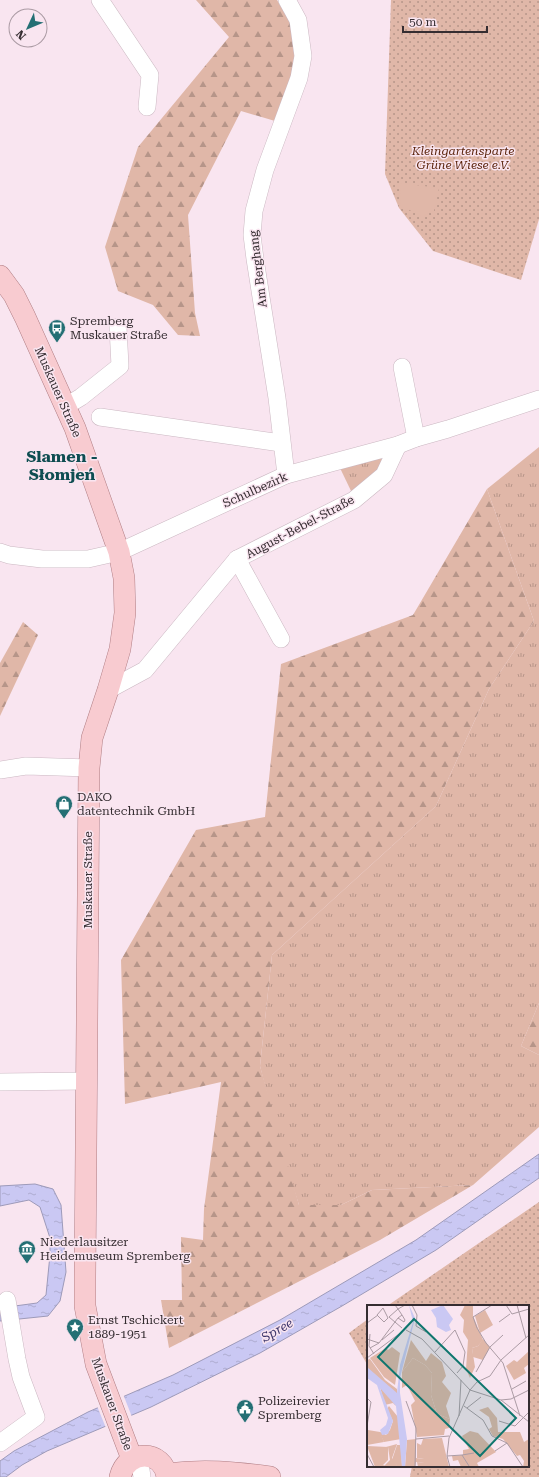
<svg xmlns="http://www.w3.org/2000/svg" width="539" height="1477" font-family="'Roboto Serif',serif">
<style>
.grass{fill:url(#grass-tufts)}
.forest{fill:url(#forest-firs)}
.garden{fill:url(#garden-dots)}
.pitch{fill:#e0b7a8}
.water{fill:url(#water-ripples);stroke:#9d9ab9}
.pier{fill:#f9e5f0}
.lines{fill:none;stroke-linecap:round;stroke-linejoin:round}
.minor-casing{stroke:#cbb8c2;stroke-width:18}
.major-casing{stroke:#b07e84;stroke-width:22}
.minor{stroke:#fff;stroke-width:17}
.major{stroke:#f8cbd0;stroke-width:21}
.labels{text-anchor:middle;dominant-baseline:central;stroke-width:3;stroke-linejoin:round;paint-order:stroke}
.park-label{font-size:12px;font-style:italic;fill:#5c250d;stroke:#f9e5f0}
.street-label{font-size:12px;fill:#352d31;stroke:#f9e5f0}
.poi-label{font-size:12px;fill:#352d31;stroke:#f9e5f0;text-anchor:start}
.water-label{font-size:13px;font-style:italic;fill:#3d366b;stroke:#f9e5f0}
.district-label{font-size:16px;font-weight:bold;fill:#0e4d51;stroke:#f9e5f0}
.inset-road{fill:none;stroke:#ab9ba4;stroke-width:1}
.view{fill:#0f766e;fill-opacity:0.15;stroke:#0f766e;stroke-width:2}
.inset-edge{fill:none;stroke:#352d31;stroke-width:2}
</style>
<defs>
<pattern id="grass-tufts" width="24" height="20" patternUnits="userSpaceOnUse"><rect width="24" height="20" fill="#e0b7a8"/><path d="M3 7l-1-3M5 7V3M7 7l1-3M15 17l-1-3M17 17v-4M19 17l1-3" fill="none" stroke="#b69589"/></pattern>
<pattern id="forest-firs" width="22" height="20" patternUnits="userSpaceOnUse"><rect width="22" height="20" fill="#e0b7a8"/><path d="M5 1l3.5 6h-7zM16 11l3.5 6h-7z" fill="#b69589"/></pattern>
<pattern id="garden-dots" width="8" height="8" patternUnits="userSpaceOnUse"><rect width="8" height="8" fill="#e0b7a8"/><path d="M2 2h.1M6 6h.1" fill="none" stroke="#b69589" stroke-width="1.8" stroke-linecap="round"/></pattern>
<pattern id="water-ripples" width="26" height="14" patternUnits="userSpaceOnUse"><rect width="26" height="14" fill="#cac8f3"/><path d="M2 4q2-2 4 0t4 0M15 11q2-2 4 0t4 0" fill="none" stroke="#aeacd1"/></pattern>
</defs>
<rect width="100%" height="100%" fill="#f9e5f0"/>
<g class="grass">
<polygon points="539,447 539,1003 521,1046 539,1055 539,1127 473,1185 372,1190 341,1205 299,1205 282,1152 260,1066 272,955 436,806 489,689 534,621 487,489"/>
<polygon points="381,454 383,466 352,493 340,468"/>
</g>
<g class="forest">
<path d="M196,0H277C285,13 294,27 296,43C298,67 283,97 275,121L241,111L188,215L195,313L200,336L178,335L153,305L118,291L105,247L138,147L229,37Z"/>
<polygon points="487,489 534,621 489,689 436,806 272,955 260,1066 299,1205 341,1205 372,1190 473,1185 380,1240 169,1348 161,1300 182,1300 181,1237 203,1240 204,1209 221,1082 125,1104 121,960 196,830 265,817 281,664 413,615"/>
<polygon points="23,622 38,635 0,716 0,663"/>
<polygon points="539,1003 539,1055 521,1046"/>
</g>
<g class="garden">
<polygon points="391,0 539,0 539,219 521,280 433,251 399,208 385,174"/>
<polygon points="539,1202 539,1477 410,1477 412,1466 528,1466 528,1306 387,1306"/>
<polygon points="368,1319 368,1366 349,1333"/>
</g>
<polygon class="pitch" points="400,183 439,188 434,211 422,216 401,206"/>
<g class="water">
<polygon points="539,1154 539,1178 436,1250 342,1306 260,1353 151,1407 47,1451 22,1465 6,1477 0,1477 0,1461 14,1451 88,1412 173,1375 280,1320 416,1240"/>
<polygon points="35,1184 53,1189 61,1205 66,1272 60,1301 48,1316 0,1321 0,1308 37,1303 46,1295 50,1255 50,1238 40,1207 29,1200 0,1206 0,1186"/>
</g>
<polygon class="pier" points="123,1394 132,1417 106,1428 97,1406"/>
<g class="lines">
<g class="minor-casing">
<g id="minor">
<polyline points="100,0 150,75 147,107"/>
<polyline points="402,367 416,438"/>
<polyline points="66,406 81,397 120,366 118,327"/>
<polyline points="100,417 281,443"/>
<polyline points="286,475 277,398 255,259 252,235 254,211 265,170 299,78 303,56 298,20 287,0"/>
<polyline points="0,552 9,555 42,559 88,559 119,552 286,475 398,445 416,438 448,429 539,399"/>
<polyline points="237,559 281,639"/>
<polyline points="108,690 145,670 237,559 354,500 384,475 398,445"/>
<polyline points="0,770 26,766 89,768"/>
<polyline points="0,1082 87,1081"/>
<polyline points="0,1443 36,1417 21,1377 17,1359 7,1300"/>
<polyline points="139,1456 142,1477"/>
</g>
</g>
<g class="major-casing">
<g id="major">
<polyline points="0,276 14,295 25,317 75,428 119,552 124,578 125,613 120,649 108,690 92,738 89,768 85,1277 85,1306 96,1364 132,1459"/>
<path d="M167,1474C203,1469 234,1472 270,1477"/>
<path d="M120,1477C127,1449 163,1449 167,1477"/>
</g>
</g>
<use href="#minor" class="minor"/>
<use href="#major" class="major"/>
</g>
<defs>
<g id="bus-pin" transform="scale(0.9)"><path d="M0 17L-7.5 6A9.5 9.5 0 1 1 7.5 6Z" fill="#246f74" stroke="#f9e5f0"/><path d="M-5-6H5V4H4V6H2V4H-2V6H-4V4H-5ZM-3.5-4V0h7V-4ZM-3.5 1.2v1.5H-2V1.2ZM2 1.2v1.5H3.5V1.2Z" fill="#fff"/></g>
<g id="shop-pin" transform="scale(0.9)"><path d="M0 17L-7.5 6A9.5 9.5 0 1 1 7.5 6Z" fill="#246f74" stroke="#f9e5f0"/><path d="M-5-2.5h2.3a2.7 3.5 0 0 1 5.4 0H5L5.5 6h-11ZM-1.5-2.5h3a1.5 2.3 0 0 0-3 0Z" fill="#fff"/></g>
<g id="museum-pin" transform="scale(0.9)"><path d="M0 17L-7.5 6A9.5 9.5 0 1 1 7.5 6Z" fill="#246f74" stroke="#f9e5f0"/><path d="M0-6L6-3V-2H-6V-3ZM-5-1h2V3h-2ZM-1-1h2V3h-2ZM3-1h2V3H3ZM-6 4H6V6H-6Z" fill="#fff"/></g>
<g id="sight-pin" transform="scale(0.9)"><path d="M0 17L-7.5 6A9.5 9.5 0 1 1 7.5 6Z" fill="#246f74" stroke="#f9e5f0"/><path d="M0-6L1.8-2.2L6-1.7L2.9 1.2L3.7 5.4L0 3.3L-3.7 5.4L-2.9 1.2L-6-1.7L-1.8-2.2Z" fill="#fff"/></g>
<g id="civic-pin" transform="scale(0.9)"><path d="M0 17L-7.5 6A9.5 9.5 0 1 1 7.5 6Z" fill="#246f74" stroke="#f9e5f0"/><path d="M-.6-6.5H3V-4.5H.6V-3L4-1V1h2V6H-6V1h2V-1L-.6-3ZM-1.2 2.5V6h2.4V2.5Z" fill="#fff"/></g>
</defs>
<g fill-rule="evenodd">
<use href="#bus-pin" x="57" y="328"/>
<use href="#shop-pin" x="64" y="804"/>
<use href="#museum-pin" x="27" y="1249"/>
<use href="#sight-pin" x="75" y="1327"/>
<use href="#civic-pin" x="245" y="1408"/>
</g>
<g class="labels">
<g class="park-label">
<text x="463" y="151">Kleingartensparte<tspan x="463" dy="14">Grüne Wiese e.V.</tspan></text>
</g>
<g class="street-label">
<text transform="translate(258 269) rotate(-97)">Am Berghang</text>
<text transform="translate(58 392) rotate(66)">Muskauer Straße</text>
<text transform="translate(255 490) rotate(-24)">Schulbezirk</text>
<text transform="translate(300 527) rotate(-28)">August-Bebel-Straße</text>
<text transform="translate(88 880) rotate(-90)">Muskauer Straße</text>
<text transform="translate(112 1404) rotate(70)">Muskauer Straße</text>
</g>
<g class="poi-label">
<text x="70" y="321">Spremberg<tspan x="70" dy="14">Muskauer Straße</tspan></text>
<text x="77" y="797">DAKO<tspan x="77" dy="14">datentechnik GmbH</tspan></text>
<text x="40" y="1242">Niederlausitzer<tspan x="40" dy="14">Heidemuseum Spremberg</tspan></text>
<text x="88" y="1320">Ernst Tschickert<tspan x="88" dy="14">1889-1951</tspan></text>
<text x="258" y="1401">Polizeirevier<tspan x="258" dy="14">Spremberg</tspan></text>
</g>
<g class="water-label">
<text transform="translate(277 1330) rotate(-30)">Spree</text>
</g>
<g class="district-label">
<text x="62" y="456">Slamen -<tspan x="62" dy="18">Słomjeń</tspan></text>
</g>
</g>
<g transform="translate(367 1305)">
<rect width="162" height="162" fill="#f9e5f0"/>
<path d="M46,53L58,60L65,68L64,90L70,109L83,114L82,123L78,124L77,130L50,132L44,100L48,96L40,80L35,83V67ZM75,133L82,162H51L50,157L57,158V154L50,153V138L54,140L56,134ZM30,139L25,153L31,162L17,161L23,155L21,142H19Z" fill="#e0b7a8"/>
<path d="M98,0H106V11L116,35L111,41L105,43L108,62L103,73L99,64L101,35L96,27L97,15L93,10ZM44,35L59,56L64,48L75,57L79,71L75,77L84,88L79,101L83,114L70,109L64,90L65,68L58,60L46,53L35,67ZM3,54L18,75L30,84V89L0,63V55ZM13,82L25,93L29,101L26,98L18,100ZM22,101L31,112L34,134L17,137L13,129V127L19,130L23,125L26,116L20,104ZM121,102L130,113L131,127H153L157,137L162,134V162H156L157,156L153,150L150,151L136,134L126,131L122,124L125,122L122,112L112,105ZM30,140H34L35,162H31L25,155Z" fill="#e0b7a8"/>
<path d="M0,141L21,142V155L16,160L21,162H8Z" fill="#e0b7a8"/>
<path d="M118,5L126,20L113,28L108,11Z" fill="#e0b7a8"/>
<path d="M116,34L123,42L116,55L106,52L105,43L111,41ZM25,42L33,48L28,80L17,72L3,53L19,43L21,45ZM162,46V59L157,63L159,68L147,75L139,61L147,55L150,57ZM1,125L13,127L17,137L0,140ZM103,126L111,128L129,147L110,158L112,162H94L91,155L86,156L85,151L96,150V145L102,144L95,131ZM49,134V153L57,154V158L49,157L48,162H38L40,135Z" fill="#e0b7a8"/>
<path d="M42,0L48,13L33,73V88L40,134L38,162H35L29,101L13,83L26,116L21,129L15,130L13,125L19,120L21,113L10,80L0,73V62L30,88L33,60L46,17ZM76,0L86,14L82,20L84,25L79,27L70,22L69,13L64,5Z" fill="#cac8f3"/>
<path class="inset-road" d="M28,0L31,4L22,12L35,23M45,0L50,10L49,21L59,27M125,0L106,12L110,23L119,38L136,58L153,111M139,0L145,9L162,4M150,0L159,33M16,3L21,13L17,17L10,10ZM35,10L31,13L37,17L38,15L35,10L31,4L38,0M132,17L143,9M0,18L11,10M39,25L55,34L103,85L134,95L144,94L162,85M3,29L2,41L7,49M0,34L12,38M15,35L27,25M3,43L12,38L31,13M68,47L88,25L98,47L96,61L90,68M0,53L36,26M109,67L123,42L136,30M145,84L159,76M0,93L4,97L0,121M134,95L162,117M39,96L49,123L48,162M97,101L116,115L125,131L140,138L156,162M100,103L114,92M92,111L94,75M132,116L148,121L162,107M49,134L82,131M128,146L140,138M0,149L7,162M95,150L107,148M80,151L95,150L102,161M83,162L80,151L82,133L103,85L110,77L123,71L134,55L162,30"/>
<path class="view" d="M47,14L149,113L113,151L11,52Z"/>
<rect width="162" height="162" class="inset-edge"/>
</g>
<g transform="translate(28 28) rotate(226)"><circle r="19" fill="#f9e5f0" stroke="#ab9ba4"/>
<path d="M0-3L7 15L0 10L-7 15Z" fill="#246f74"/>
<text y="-6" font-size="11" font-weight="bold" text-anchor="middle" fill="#352d31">N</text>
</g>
<path d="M403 26v6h84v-6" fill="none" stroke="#352d31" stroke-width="2"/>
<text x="409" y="26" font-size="12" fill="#352d31" stroke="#f9e5f0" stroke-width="3" paint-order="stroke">50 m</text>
</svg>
